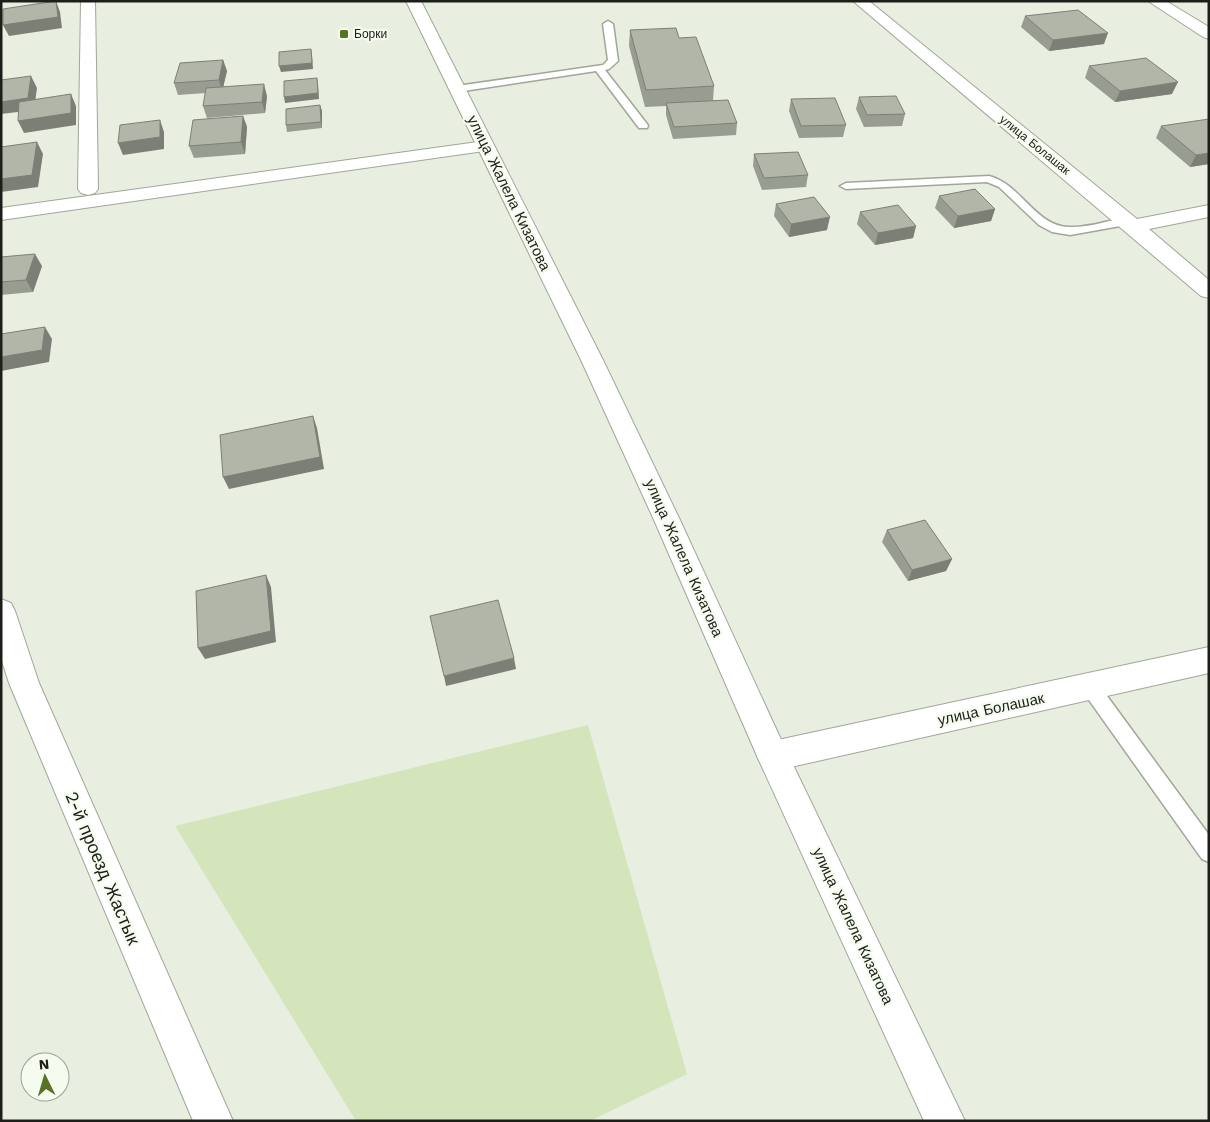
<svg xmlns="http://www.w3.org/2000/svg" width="1210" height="1122" font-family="'Work Sans',sans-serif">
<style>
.green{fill:#d4e5bb}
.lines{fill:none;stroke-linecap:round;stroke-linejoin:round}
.lane-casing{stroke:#a1a699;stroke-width:3}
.street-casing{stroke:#a1a699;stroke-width:2}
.secondary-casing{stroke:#a1a699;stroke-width:2}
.lane{fill:#fff;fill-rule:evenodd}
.street{fill:#fff;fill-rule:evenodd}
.secondary{fill:#fff;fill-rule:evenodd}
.wall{fill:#989d91}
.shaded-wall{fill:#7c7f76}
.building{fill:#b1b6a9;stroke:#7c7f76}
.poi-dot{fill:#587226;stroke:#f5fbee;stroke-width:2}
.labels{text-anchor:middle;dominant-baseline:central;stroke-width:4.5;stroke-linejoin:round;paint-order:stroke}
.far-poi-label{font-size:12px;fill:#1c1e19;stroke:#f5fbee;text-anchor:start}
.far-street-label{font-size:12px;fill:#1c1e19;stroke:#f5fbee}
.street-label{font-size:15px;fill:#1c1e19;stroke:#f5fbee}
.near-street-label{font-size:18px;fill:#1c1e19;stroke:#f5fbee}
</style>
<rect width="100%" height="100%" fill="#e8eee0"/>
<polygon class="green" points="588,725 687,1074 590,1121 356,1121 175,826"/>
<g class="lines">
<g class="lane-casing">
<g id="lane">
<polygon points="608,21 613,24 618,61 609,69 605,70 647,124 648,126 647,128 639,128 596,71 457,92 452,89 457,86 603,65 608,60 603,24"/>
<path d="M989,176C1021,184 1035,226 1069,227C1087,228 1108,221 1126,217L1132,221L1126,225L1070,235L1052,232L1039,225L999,187L987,182L846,189L840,186L846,183Z"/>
<polygon points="1090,679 1096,681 1209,835 1209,862 1202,859 1084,693 1081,687 1084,681"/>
</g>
</g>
<g class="street-casing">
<g id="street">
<polygon points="81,1 95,1 98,189 95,193 88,195 81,193 78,189"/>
<polygon points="853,1 869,1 1137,219 1209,205 1209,217 1149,229 1209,280 1209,298 1201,296"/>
<polygon points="1148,1 1166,1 1209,27 1209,39 1203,37"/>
<polygon points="485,141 491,142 494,146 491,150 1,220 1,208"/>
<polygon points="1,599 11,603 15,611 39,683 233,1121 193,1121 9,683 1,658"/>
<polygon points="1209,647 1209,673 773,771 762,766 757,756 762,746 773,741"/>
</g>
</g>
<g class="secondary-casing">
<polygon id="secondary" points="406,1 421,1 603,360 680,520 784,746 965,1121 924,1121 757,756 654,520 581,360"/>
</g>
<use href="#lane" class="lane"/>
<use href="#street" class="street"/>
<use href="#secondary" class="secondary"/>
</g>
<g class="wall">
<polygon points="1025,16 1104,44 1049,51 1021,27"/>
<polygon points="630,30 679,38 714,86 713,101 737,123 736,135 673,139 666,115 666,106 645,107 629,46"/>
<polygon points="223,60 227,71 223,87 267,96 265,113 207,118 203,106 206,93 178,95 174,83"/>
<polygon points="1089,66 1172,94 1115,102 1085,78"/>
<polygon points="859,97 905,114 902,126 864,127 856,109"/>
<polygon points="791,99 846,125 843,137 799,138 789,111"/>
<polygon points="320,105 322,111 322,128 287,132 286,125"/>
<polygon points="243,116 247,127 245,154 194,158 189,146"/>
<polygon points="1161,126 1209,164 1190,167 1156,138"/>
<polygon points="754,154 808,175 806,187 762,190 753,166"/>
<polygon points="939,196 995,209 991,221 954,228 935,208"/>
<polygon points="776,204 827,230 789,237 774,216"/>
<polygon points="860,212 916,226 913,238 875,245 857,224"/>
<polygon points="1,257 42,266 33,292 1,295"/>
<polygon points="887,530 952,559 946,571 908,581 882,542"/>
</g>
<g class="shaded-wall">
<polygon points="56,1 60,12 62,28 9,36 3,25"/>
<polygon points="1108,33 1104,44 1049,51 1053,40"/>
<polygon points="311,49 312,55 313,69 281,72 279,66"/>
<polygon points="223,60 227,71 222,92 219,80"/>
<polygon points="31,76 37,88 34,110 1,114 1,102"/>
<polygon points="317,78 318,84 319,99 285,103 284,97"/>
<polygon points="1178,82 1172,94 1115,102 1120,91"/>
<polygon points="264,84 267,96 265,113 262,102"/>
<polygon points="71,94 76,106 76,125 24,133 18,121"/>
<polygon points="320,105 322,111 322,128 321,122"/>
<polygon points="243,116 247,127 245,154 241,142"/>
<polygon points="160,120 164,132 164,149 123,155 118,143"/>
<polygon points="37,142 43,154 38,187 1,192 1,179"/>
<polygon points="1209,153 1209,164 1190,167 1196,155"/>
<polygon points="995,209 991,221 954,228 958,216"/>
<polygon points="830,217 827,230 789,237 791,224"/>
<polygon points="916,226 913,238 875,245 878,233"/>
<polygon points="35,254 42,266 33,292 26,280"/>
<polygon points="45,327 52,339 49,362 1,371 1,357"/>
<polygon points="313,416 317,428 324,469 229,489 223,477"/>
<polygon points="952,559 946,571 908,581 912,570"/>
<polygon points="266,575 271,587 276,642 205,659 198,648"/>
<polygon points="514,658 516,669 446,686 444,676"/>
</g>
<g class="building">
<polygon points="56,1 58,17 3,25 3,9"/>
<polygon points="1078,10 1108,33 1053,40 1025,16"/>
<polygon points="676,28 679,38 696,37 714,86 646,90 630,30"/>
<polygon points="311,49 312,63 279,66 279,52"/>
<polygon points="1146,58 1178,82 1120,91 1089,66"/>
<polygon points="223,60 219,80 174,83 180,63"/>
<polygon points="31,76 28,98 1,102 1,80"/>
<polygon points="317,78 318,93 284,97 284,81"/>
<polygon points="264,84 262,102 203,106 206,88"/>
<polygon points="71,94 71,113 18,121 19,102"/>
<polygon points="896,96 905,114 867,115 859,97"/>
<polygon points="835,98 846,125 801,126 791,99"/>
<polygon points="728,100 737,123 674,127 666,103"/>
<polygon points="320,105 321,122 286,125 286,109"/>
<polygon points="243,116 241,142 189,146 193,120"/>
<polygon points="1209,119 1209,153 1196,155 1161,126"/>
<polygon points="160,120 160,137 118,143 120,125"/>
<polygon points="37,142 32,175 1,179 1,147"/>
<polygon points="798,152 808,175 764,178 754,154"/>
<polygon points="975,189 995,209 958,216 939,196"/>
<polygon points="814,197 830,217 791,224 776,204"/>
<polygon points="898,205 916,226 878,233 860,212"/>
<polygon points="35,254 26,280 1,282 1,257"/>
<polygon points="45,327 42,350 1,357 1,334"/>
<polygon points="313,416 320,457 223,477 220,435"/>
<polygon points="925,520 952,559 912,570 887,530"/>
<polygon points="266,575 271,631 198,648 196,591"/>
<polygon points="498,600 514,658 444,676 430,616"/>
</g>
<rect class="poi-dot" x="339" y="29" width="10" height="10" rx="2.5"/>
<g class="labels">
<g class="far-poi-label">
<text x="354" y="34">Борки</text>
</g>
<g class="far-street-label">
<text transform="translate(1035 145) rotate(39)">улица Болашак</text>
</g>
<g class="street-label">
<text transform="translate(509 193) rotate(64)">улица Жалела Кизатова</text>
<text transform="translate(684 558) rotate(66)">улица Жалела Кизатова</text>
<text transform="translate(991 709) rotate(-12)">улица Болашак</text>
<text transform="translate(853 926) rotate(65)">улица Жалела Кизатова</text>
</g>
<g class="near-street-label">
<text transform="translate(103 868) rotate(67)">2-й проезд Жастык</text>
</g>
</g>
<rect width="1210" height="1122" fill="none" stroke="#1c1e19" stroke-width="5"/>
<g transform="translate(45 1077) rotate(355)"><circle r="24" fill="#f5fbee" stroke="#9ea399"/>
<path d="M0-4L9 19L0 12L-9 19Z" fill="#587226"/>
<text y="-8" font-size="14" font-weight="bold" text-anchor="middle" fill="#1c1e19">N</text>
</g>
</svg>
